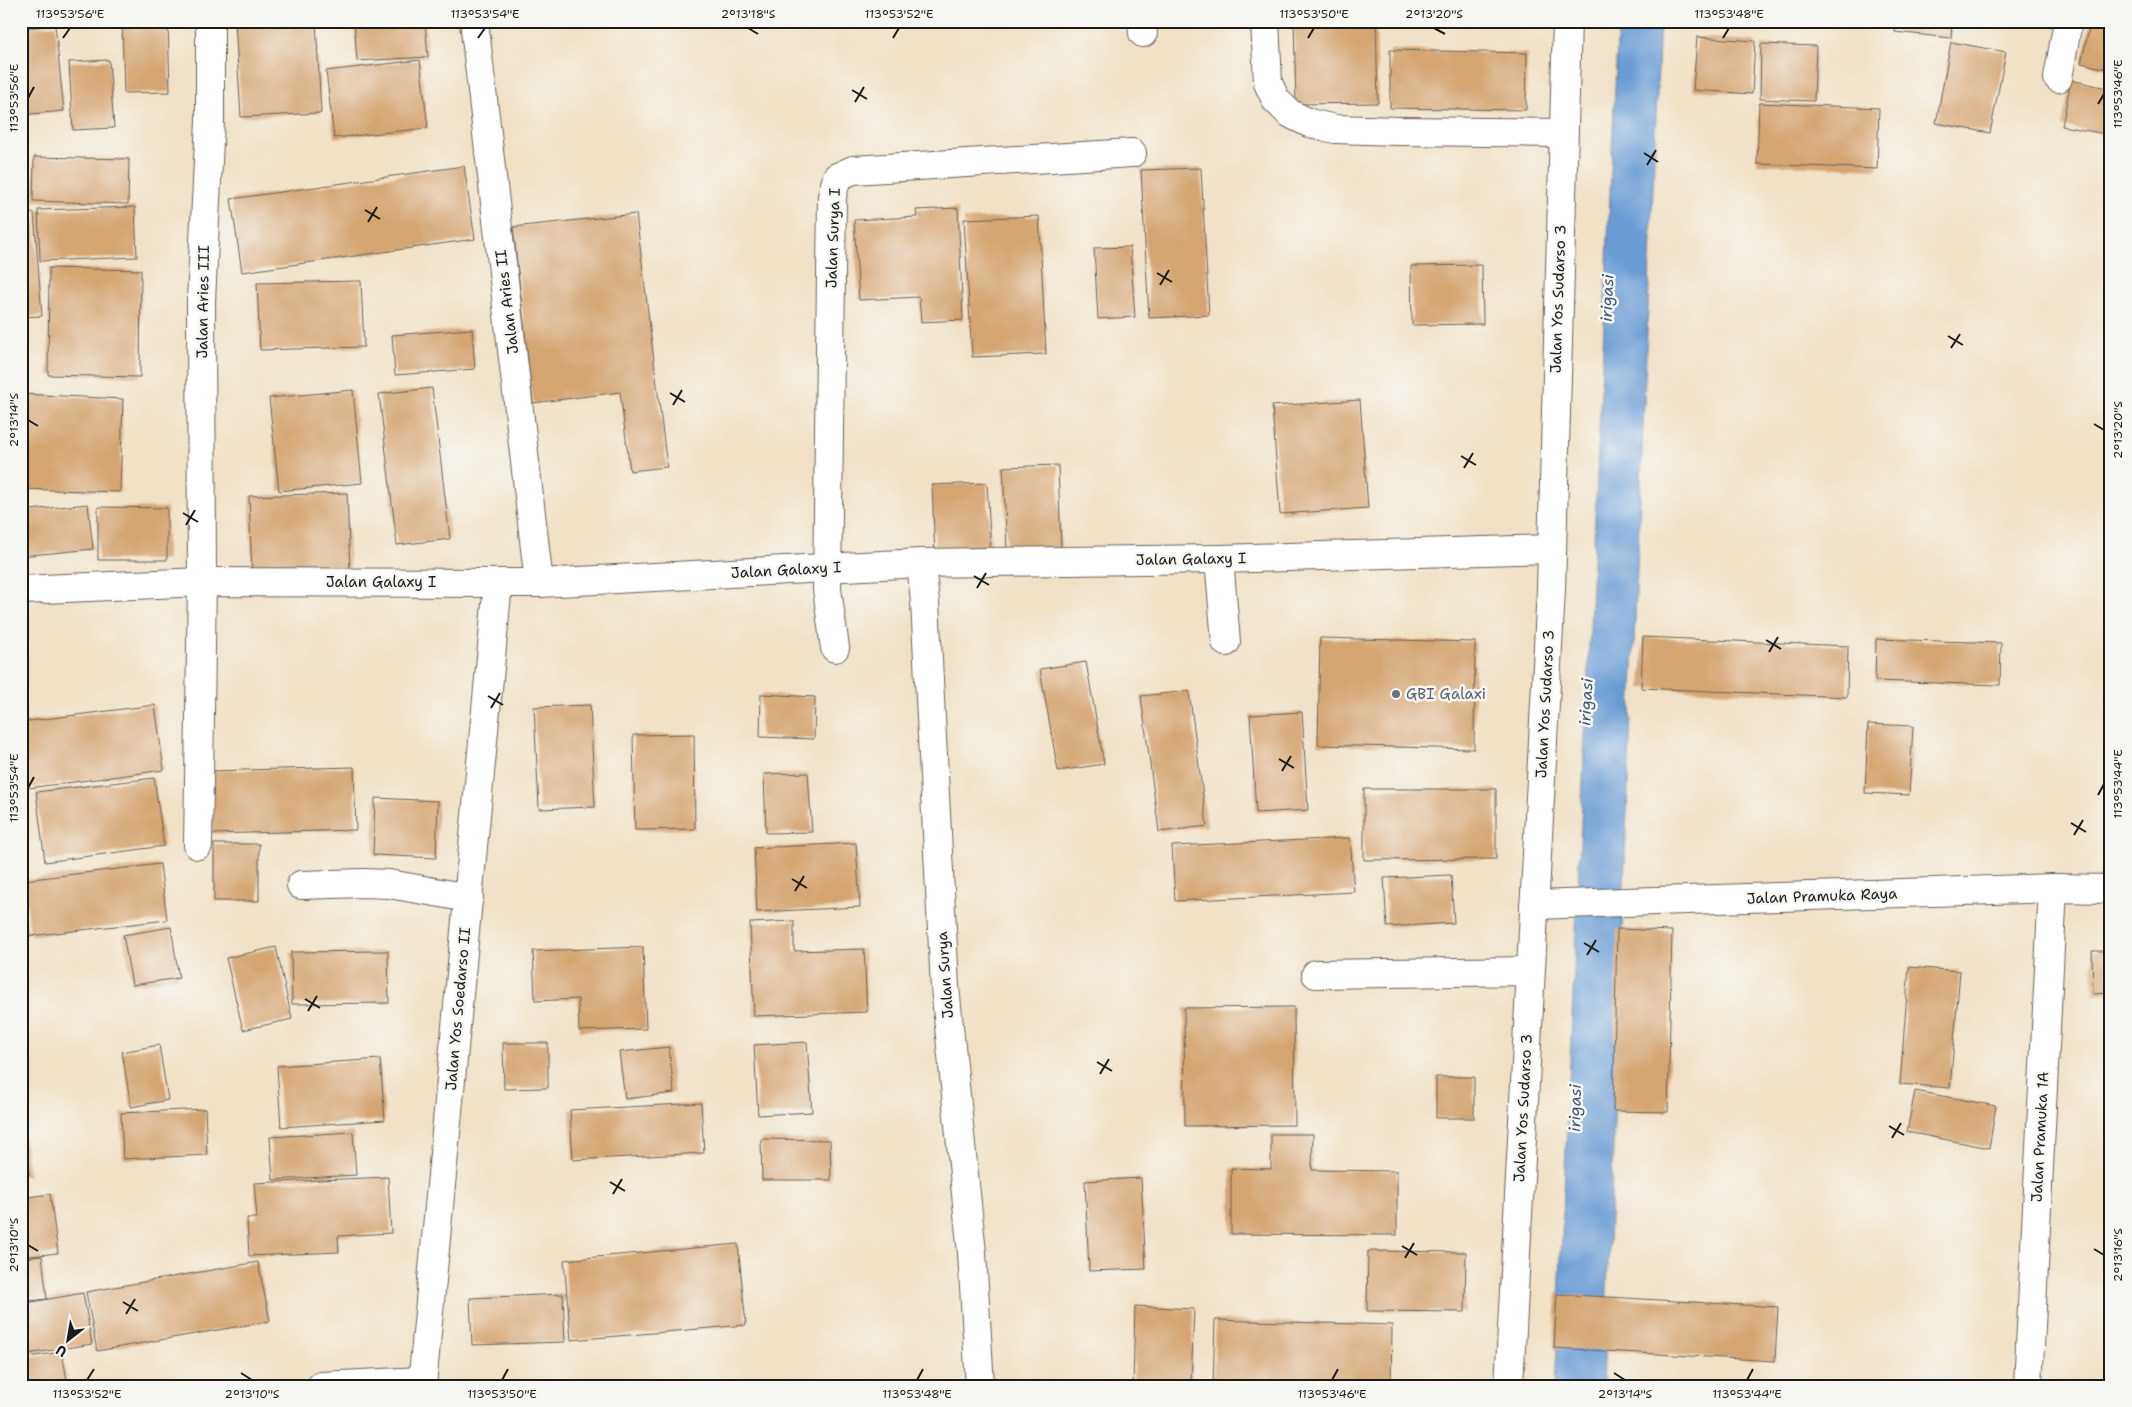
<svg xmlns="http://www.w3.org/2000/svg" width="2132" height="1407" font-family="'Shantell Sans',sans-serif">
<style>
.water{fill:#6b9dd6;stroke:#445c79}
.building{fill:#d5a571}
.lines{fill:none;stroke-linecap:round;stroke-linejoin:round}
.minor-casing{stroke:#676158;stroke-width:30}
.tertiary-casing{stroke:#676158;stroke-width:30}
.minor{stroke:#fff;stroke-width:28}
.tertiary{stroke:#fff;stroke-width:28}
.ticks{fill:none;stroke:#1c1c1c;stroke-width:2}
.worship-dot{fill:#6b7280;stroke:#f6f6f2;stroke-width:2}
.labels{text-anchor:middle;dominant-baseline:central;stroke-width:5;stroke-linejoin:round;paint-order:stroke}
.street-label{font-size:15px;fill:#1c1c1c;stroke:#f6f6f2}
.worship-label{font-size:15px;fill:#5b616d;stroke:#f6f6f2;text-anchor:start}
.water-label{font-size:16px;font-style:italic;fill:#405670;stroke:#f6f6f2}
.neatline{fill:none;stroke:#1c1c1c;stroke-width:2}
.ticks-label{font-size:12px;text-anchor:middle;fill:#1c1c1c}
</style>
<rect width="100%" height="100%" fill="#f6f6f2"/>
<filter id="ink" filterUnits="userSpaceOnUse"><feTurbulence type="fractalNoise" baseFrequency=".02" numOctaves="2"/><feDisplacementMap in="SourceGraphic" scale="10" xChannelSelector="R" yChannelSelector="G"/><feConvolveMatrix kernelMatrix="1 2 1 2 8 2 1 2 1" color-interpolation-filters="sRGB"/></filter>
<filter id="wash" filterUnits="userSpaceOnUse"><feTurbulence type="fractalNoise" baseFrequency=".0096" numOctaves="4" result="noise"/><feDisplacementMap in="SourceGraphic" scale="20" xChannelSelector="R" yChannelSelector="G"/><feGaussianBlur stdDeviation="1.12" result="paint"/><feColorMatrix in="noise" values="0 0 0 0 0 0 0 0 0 0 0 0 0 0 0 0 0 1.4 0 .05"/><feComposite in="paint" operator="in"/></filter>
<g filter="url(#wash)">
<rect width="100%" height="100%" fill="#f1e1c6"/>
<polygon class="water" points="1618,21 1660,21 1603,1386 1555,1386"/>
<g id="blocks">
<g class="building">
<polygon points="122,21 168,21 170,92 124,93"/>
<polygon points="235,21 316,21 321,113 241,117"/>
<polygon points="354,21 425,21 428,57 357,61"/>
<polygon points="1294,21 1376,21 1378,103 1296,104"/>
<polygon points="1896,21 1952,21 1951,38 1895,32"/>
<polygon points="2091,21 2111,21 2111,70 2081,63"/>
<polygon points="55,25 64,111 21,115 21,29"/>
<polygon points="1697,37 1755,41 1752,94 1693,90"/>
<polygon points="1951,42 2006,52 1990,133 1936,123"/>
<polygon points="1761,44 1816,46 1814,101 1760,99"/>
<polygon points="1390,50 1527,53 1526,110 1390,108"/>
<polygon points="109,60 114,128 73,130 69,62"/>
<polygon points="420,60 428,128 334,138 326,71"/>
<polygon points="2071,80 2111,89 2111,135 2062,126"/>
<polygon points="1759,103 1879,108 1877,169 1757,164"/>
<polygon points="34,157 129,159 128,204 33,201"/>
<polygon points="464,166 475,239 242,272 231,199"/>
<polygon points="1201,168 1209,315 1149,318 1141,170"/>
<polygon points="135,207 137,257 40,261 38,210"/>
<polygon points="958,208 963,320 921,322 919,297 859,300 854,220 917,217 916,210"/>
<polygon points="34,213 42,316 21,317 21,214"/>
<polygon points="636,214 667,467 630,471 620,392 533,403 513,227"/>
<polygon points="1039,216 1046,354 972,357 964,219"/>
<polygon points="1130,247 1135,317 1098,319 1094,248"/>
<polygon points="1482,265 1483,324 1412,325 1411,266"/>
<polygon points="49,268 141,270 140,377 48,375"/>
<polygon points="361,281 364,347 260,350 257,283"/>
<polygon points="472,329 475,369 395,375 392,335"/>
<polygon points="432,388 450,539 397,545 379,394"/>
<polygon points="353,390 362,483 279,491 269,398"/>
<polygon points="21,394 123,399 120,492 21,489"/>
<polygon points="1360,400 1368,508 1280,514 1272,406"/>
<polygon points="1058,465 1061,547 1007,550 1003,467"/>
<polygon points="987,483 991,554 935,557 932,485"/>
<polygon points="347,493 350,572 252,575 249,496"/>
<polygon points="88,504 93,549 21,556 21,511"/>
<polygon points="98,507 167,508 167,560 98,560"/>
<polygon points="1643,637 1848,646 1847,697 1641,688"/>
<polygon points="1320,638 1475,642 1474,749 1318,745"/>
<polygon points="1876,639 2001,643 2000,685 1875,681"/>
<polygon points="1086,662 1104,764 1058,771 1040,669"/>
<polygon points="1189,691 1207,826 1159,832 1141,696"/>
<polygon points="761,694 815,697 814,739 760,737"/>
<polygon points="155,705 164,770 21,789 21,722"/>
<polygon points="590,705 595,807 539,809 534,707"/>
<polygon points="1302,712 1308,810 1256,813 1250,715"/>
<polygon points="1868,724 1913,726 1909,795 1865,793"/>
<polygon points="694,734 695,829 635,830 633,735"/>
<polygon points="354,767 356,830 212,834 210,771"/>
<polygon points="808,773 812,832 766,833 764,774"/>
<polygon points="154,778 164,846 45,862 36,792"/>
<polygon points="1364,789 1496,789 1496,859 1364,860"/>
<polygon points="375,798 438,801 436,858 373,855"/>
<polygon points="1350,838 1354,892 1175,901 1172,846"/>
<polygon points="856,843 860,907 757,912 754,848"/>
<rect x="214" y="844" width="45" height="57"/>
<polygon points="160,864 167,920 30,936 24,880"/>
<polygon points="1451,875 1454,923 1387,927 1384,878"/>
<polygon points="794,921 794,951 864,949 867,1012 754,1016 750,923"/>
<polygon points="171,927 179,978 132,985 123,935"/>
<polygon points="1617,929 1672,931 1668,1112 1613,1111"/>
<polygon points="276,947 292,1019 243,1030 226,958"/>
<polygon points="643,947 646,1029 579,1031 578,999 535,1001 533,951"/>
<polygon points="388,951 389,1003 292,1004 291,952"/>
<polygon points="2092,951 2111,951 2111,993 2093,994"/>
<polygon points="1909,967 1960,971 1950,1088 1900,1084"/>
<polygon points="1294,1007 1295,1125 1185,1126 1184,1008"/>
<polygon points="807,1042 812,1112 758,1115 754,1045"/>
<polygon points="503,1043 548,1043 548,1088 504,1089"/>
<polygon points="159,1045 168,1100 131,1107 122,1052"/>
<polygon points="669,1047 674,1093 625,1099 619,1052"/>
<polygon points="380,1059 385,1120 281,1127 277,1066"/>
<rect x="1436" y="1077" width="38" height="41"/>
<polygon points="1915,1091 1996,1106 1989,1148 1907,1132"/>
<polygon points="701,1103 704,1153 573,1160 570,1110"/>
<polygon points="205,1109 207,1155 123,1159 121,1113"/>
<polygon points="353,1132 356,1175 273,1180 270,1137"/>
<polygon points="1271,1134 1313,1134 1312,1170 1397,1171 1397,1235 1231,1234 1231,1168 1271,1169"/>
<polygon points="21,1136 24,1136 29,1175 21,1176"/>
<polygon points="761,1139 830,1140 831,1180 762,1180"/>
<polygon points="388,1177 391,1233 338,1236 339,1252 249,1256 247,1218 257,1218 254,1183"/>
<polygon points="1141,1178 1146,1269 1089,1271 1085,1181"/>
<polygon points="50,1194 58,1253 21,1257 21,1198"/>
<polygon points="738,1244 746,1325 571,1340 564,1260"/>
<polygon points="1368,1251 1466,1252 1465,1312 1367,1311"/>
<polygon points="42,1256 47,1299 21,1302 21,1258"/>
<polygon points="258,1262 270,1321 97,1351 86,1292"/>
<polygon points="83,1293 92,1344 21,1355 21,1304"/>
<polygon points="563,1294 565,1342 472,1345 470,1298"/>
<polygon points="1557,1294 1778,1307 1775,1361 1554,1348"/>
<polygon points="1135,1306 1194,1309 1191,1386 1133,1386"/>
<polygon points="1215,1320 1392,1325 1391,1386 1213,1386"/>
<polygon points="62,1352 68,1386 21,1386 21,1358"/>
<polygon points="1031,1381 1084,1383 1084,1386 1030,1386"/>
</g>
</g>
</g>
<g filter="url(#ink)">
<use href="#blocks" fill-opacity="0" stroke="#676158" stroke-width="1"/>
<g class="lines">
<g class="minor-casing">
<g id="minor">
<polyline points="474,21 539,583"/>
<polyline points="1142,21 1143,33"/>
<polyline points="1265,21 1268,83 1276,100 1289,113 1309,123 1335,129 1398,131 1563,133"/>
<polyline points="2058,78 2068,21"/>
<polyline points="1219,559 1226,642"/>
<polyline points="921,563 925,602 945,987 972,1253 980,1386"/>
<polyline points="21,590 202,582 539,583 921,563 1219,559 1551,549"/>
<polyline points="835,648 827,589 832,196 837,177 853,170 1132,153"/>
<polyline points="198,845 202,582 201,301 210,121 210,21"/>
<polyline points="301,885 363,883 389,884 469,898"/>
<polyline points="1534,905 2053,888 2111,889"/>
<polyline points="1316,974 1530,971"/>
<polyline points="321,1386 422,1381"/>
<polyline points="422,1386 498,583"/>
<polyline points="2028,1386 2053,888"/>
</g>
</g>
<g class="tertiary-casing">
<polyline id="tertiary" points="1509,1386 1551,589 1567,21"/>
</g>
<use href="#minor" class="minor"/>
<use href="#tertiary" class="tertiary"/>
</g>
</g>
<path class="ticks" d="M748,28L758,34M1434,28L1445,34M63,38L70,28M478,38L485,28M893,38L899,28M1308,38L1314,28M1723,38L1729,28M852,90L867,99M28,98L34,87M855,102L864,87M2098,104L2104,94M1644,153L1658,162M1647,165L1656,150M365,210L380,219M368,222L377,207M1157,273L1172,282M1160,285L1169,270M1948,336L1963,345M1951,348L1960,334M670,393L685,402M673,405L682,390M28,420L38,426M2094,424L2104,430M1461,456L1476,465M1464,468L1473,453M183,513L198,522M186,525L195,510M974,576L989,585M977,588L986,573M1766,640L1781,649M1769,652L1778,637M488,696L503,705M491,708L500,693M1279,759L1294,768M1282,771L1291,756M28,788L34,777M2098,795L2104,784M2071,823L2086,832M2074,835L2083,820M792,879L807,888M795,891L804,876M1584,943L1599,952M1587,955L1596,940M305,999L320,1008M308,1011L317,996M1097,1062L1112,1071M1100,1074L1109,1059M1889,1126L1904,1135M1892,1138L1901,1123M610,1182L625,1191M613,1194L622,1179M28,1245L38,1251M1402,1246L1417,1255M2094,1249L2104,1255M1405,1258L1414,1243M123,1302L138,1311M126,1314L135,1299M241,1373L252,1380M1614,1373L1625,1380M87,1380L94,1369M502,1380L508,1369M917,1380L923,1369M1332,1380L1338,1369M1747,1380L1753,1369"/>
<circle class="worship-dot" cx="1396" cy="694" r="5"/>
<g class="labels">
<g class="street-label">
<text transform="translate(833 238) rotate(-88)">Jalan Surya I</text>
<text transform="translate(1558 299) rotate(-88)">Jalan Yos Sudarso 3</text>
<text transform="translate(203 302) rotate(-89)">Jalan Aries III</text>
<text transform="translate(507 302) rotate(-97)">Jalan Aries II</text>
<text transform="translate(1191 559) rotate(-1)">Jalan Galaxy I</text>
<text transform="translate(786 570) rotate(-3)">Jalan Galaxy I</text>
<text x="381" y="582">Jalan Galaxy I</text>
<text transform="translate(1545 704) rotate(-87)">Jalan Yos Sudarso 3</text>
<text transform="translate(1822 896) rotate(-2)">Jalan Pramuka Raya</text>
<text transform="translate(945 975) rotate(-94)">Jalan Surya</text>
<text transform="translate(458 1009) rotate(-85)">Jalan Yos Soedarso II</text>
<text transform="translate(1523 1108) rotate(-87)">Jalan Yos Sudarso 3</text>
<text transform="translate(2040 1137) rotate(-87)">Jalan Pramuka 1A</text>
</g>
<g class="worship-label">
<text x="1406" y="694">GBI Galaxi</text>
</g>
<g class="water-label">
<text transform="translate(1607 298) rotate(-88)">irigasi</text>
<text transform="translate(1586 702) rotate(-87)">irigasi</text>
<text transform="translate(1575 1108) rotate(-89)">irigasi</text>
</g>
</g>
<rect width="2132" height="1407" fill="none" stroke="#f6f6f2" stroke-width="55"/>
<g transform="translate(68 1340) rotate(211)" stroke="#f6f6f2" stroke-width="4" paint-order="stroke">
<path d="M0-4L9 19L0 12L-9 19Z" fill="#1c1c1c"/>
<text y="-8" font-size="14" font-weight="bold" text-anchor="middle" fill="#1c1c1c">U</text>
</g>
<rect x="28" y="28" width="2076" height="1352" class="neatline"/>
<g class="ticks-label">
<text x="70" y="18">113°53'56"E</text>
<text x="485" y="18">113°53'54"E</text>
<text x="748" y="18">2°13'18"S</text>
<text x="899" y="18">113°53'52"E</text>
<text x="1314" y="18">113°53'50"E</text>
<text x="1434" y="18">2°13'20"S</text>
<text x="1729" y="18">113°53'48"E</text>
<text transform="translate(2118 94) rotate(-90)" y="4">113°53'46"E</text>
<text transform="translate(14 98) rotate(-90)" y="4">113°53'56"E</text>
<text transform="translate(14 420) rotate(-90)" y="4">2°13'14"S</text>
<text transform="translate(2118 430) rotate(-90)" y="4">2°13'20"S</text>
<text transform="translate(2118 784) rotate(-90)" y="4">113°53'44"E</text>
<text transform="translate(14 788) rotate(-90)" y="4">113°53'54"E</text>
<text transform="translate(14 1245) rotate(-90)" y="4">2°13'10"S</text>
<text transform="translate(2118 1255) rotate(-90)" y="4">2°13'16"S</text>
<text x="87" y="1398">113°53'52"E</text>
<text x="252" y="1398">2°13'10"S</text>
<text x="502" y="1398">113°53'50"E</text>
<text x="917" y="1398">113°53'48"E</text>
<text x="1332" y="1398">113°53'46"E</text>
<text x="1625" y="1398">2°13'14"S</text>
<text x="1747" y="1398">113°53'44"E</text>
</g>
</svg>
